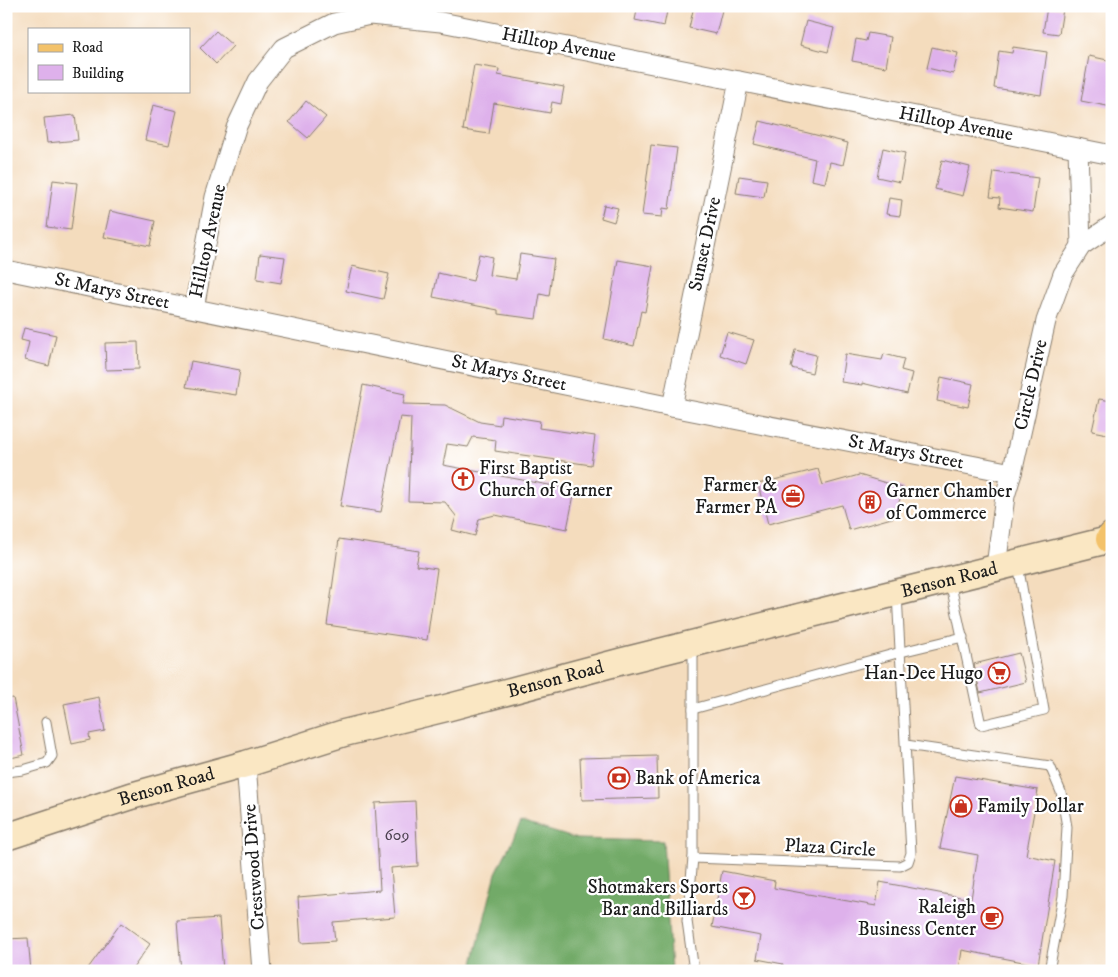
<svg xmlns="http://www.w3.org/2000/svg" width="1118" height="977" font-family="'IM FELL DW Pica',serif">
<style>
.forest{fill:#72aa67;stroke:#476342}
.building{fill:#deb1eb}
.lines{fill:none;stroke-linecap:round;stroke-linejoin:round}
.service-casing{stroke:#887c6c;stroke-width:11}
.minor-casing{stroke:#887c6c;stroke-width:21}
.secondary-casing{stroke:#887c6c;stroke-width:29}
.primary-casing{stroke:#887c6c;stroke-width:30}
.service{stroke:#fff;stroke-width:9}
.minor{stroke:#fff;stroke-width:19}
.secondary{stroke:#fae7c3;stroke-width:26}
.primary{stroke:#f3c26a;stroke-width:28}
.labels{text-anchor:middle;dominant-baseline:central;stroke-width:4.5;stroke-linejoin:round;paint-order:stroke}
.number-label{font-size:16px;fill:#4c4150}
.street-label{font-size:19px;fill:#1c1c1c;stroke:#fff}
.poi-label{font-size:19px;fill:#1c1c1c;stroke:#fff;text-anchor:start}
</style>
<rect width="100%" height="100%" fill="#fff"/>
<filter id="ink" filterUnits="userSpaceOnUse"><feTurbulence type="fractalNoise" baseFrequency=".02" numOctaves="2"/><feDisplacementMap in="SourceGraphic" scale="10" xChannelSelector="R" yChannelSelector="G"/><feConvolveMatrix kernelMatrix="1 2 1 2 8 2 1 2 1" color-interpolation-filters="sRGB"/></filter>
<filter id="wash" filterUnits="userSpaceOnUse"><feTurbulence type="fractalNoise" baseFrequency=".0096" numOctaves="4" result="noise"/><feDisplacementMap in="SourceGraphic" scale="20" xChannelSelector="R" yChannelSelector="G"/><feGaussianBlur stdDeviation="1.12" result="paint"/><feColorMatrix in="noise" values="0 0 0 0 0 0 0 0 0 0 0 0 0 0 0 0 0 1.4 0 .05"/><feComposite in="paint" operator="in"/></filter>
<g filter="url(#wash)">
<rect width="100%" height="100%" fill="#f4dcbd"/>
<polygon class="forest" points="521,822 577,839 663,841 671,971 471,971 496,873"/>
<g id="blocks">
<g class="building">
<polygon points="638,6 668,6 664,26 635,20"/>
<polygon points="694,6 706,6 722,10 716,34 689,28"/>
<polygon points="1047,7 1063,9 1059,34 1043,32"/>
<polygon points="806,21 834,28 828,52 800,45"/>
<polygon points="216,31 233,46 216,64 200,48"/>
<polygon points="868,33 891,37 886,67 852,61 856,39 866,41"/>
<polygon points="932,47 958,53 953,74 927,68"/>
<polygon points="1013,47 1047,52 1041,95 994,88 999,51 1012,53"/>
<polygon points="1089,56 1112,61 1112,107 1081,101"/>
<polygon points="474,65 499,69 498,75 564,87 561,104 552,102 550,113 494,103 489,134 463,130"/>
<polygon points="306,101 326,117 308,138 289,122"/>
<polygon points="153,105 177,111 169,145 145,140"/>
<polygon points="75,115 78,140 47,143 44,118"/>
<polygon points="760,121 848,143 843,165 830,162 825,183 811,180 815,159 754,144"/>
<polygon points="651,145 677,148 669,209 663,208 662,217 642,215"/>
<polygon points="883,148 905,153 900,182 877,177"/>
<polygon points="942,160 970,167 963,196 935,189"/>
<polygon points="994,172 1038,178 1033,212 999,207 1000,198 990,197"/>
<polygon points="739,176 767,180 764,197 736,193"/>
<polygon points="53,180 77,183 71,230 47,227"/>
<polygon points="889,198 902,200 900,216 886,214"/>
<polygon points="604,205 618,208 614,222 601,218"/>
<polygon points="110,211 155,221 150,246 104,237"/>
<polygon points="260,254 285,257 281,283 257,279"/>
<polygon points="479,254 492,257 489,275 516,279 520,254 554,259 549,296 540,294 536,319 498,314 498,310 433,297 438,273 473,281"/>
<polygon points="618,260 653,266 645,312 641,311 634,346 604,339"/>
<polygon points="352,266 389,274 383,299 346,291"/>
<polygon points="24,328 56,335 49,366 25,360 29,342 21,340"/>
<polygon points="727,332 754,340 746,364 720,355"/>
<polygon points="138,342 139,369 106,370 105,343"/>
<polygon points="795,350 816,355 812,373 791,368"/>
<polygon points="845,354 882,360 884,354 904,359 901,370 912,373 907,394 862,383 862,385 841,382"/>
<polygon points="191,361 240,370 236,395 186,387"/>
<polygon points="941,377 973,384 968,407 937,401"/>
<polygon points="363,385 405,394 403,404 445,405 480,422 500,425 501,415 540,421 539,428 595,436 591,465 495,451 496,440 473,437 468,447 447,444 443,465 575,490 567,529 495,515 479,519 475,536 452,530 456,516 445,502 408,501 411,418 400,417 381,512 340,506"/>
<polygon points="1099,399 1112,401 1112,435 1092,431"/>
<polygon points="818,469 823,485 859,475 903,488 895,517 849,530 842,505 768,524 758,484"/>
<polygon points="339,539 419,551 416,566 437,569 427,640 327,625"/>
<polygon points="1019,653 1026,682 980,693 974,664"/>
<polygon points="99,697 105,731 89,734 90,740 72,744 64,704"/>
<polygon points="13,698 24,755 6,759 6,699"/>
<polygon points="657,756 658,798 582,800 580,758"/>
<polygon points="955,776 1038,790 1026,855 1055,861 1038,965 962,950 959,971 782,971 783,964 757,959 761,936 712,927 722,871 775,881 774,888 876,906 880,882 971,899 978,855 940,848"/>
<polygon points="415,801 418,866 391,868 395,917 333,922 335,941 301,943 298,897 380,890 375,803"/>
<polygon points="219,918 223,971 181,971 177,921"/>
<polygon points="121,923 150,944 131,971 86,971"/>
<polygon points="28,938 31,971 6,971 6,939"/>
</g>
</g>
</g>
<g filter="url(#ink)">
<use href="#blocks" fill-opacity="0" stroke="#887c6c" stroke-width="1"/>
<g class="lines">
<g class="service-casing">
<g id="service">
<polyline points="950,581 981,725 1044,710 1018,565"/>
<polyline points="693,647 693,858 900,866 908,862 911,853 897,594"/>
<polyline points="693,709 901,652 963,637"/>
<polyline points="906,745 1050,766 1061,792 1067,827 1063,896 1049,971"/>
<polyline points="6,772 23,770 47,763 52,756 46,722"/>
<polyline points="693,858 687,921 694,971"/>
</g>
</g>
<g class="minor-casing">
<g id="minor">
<polyline points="1078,148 1081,246"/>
<polyline points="6,270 672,407 1012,473"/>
<polyline points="194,308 215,197 236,128 258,81 284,48 334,23 370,15 441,22 1112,155"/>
<polyline points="672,407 739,81"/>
<polyline points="996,567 1005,496 1012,473 1046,321 1063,274 1081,246 1112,225"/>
<polyline points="246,764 262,971"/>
</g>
</g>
<g class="secondary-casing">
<g id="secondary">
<path id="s1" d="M6,837L131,796L246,764L344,733L446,708L623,661L1112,539"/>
</g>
</g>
<g class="primary-casing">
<polyline id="primary" points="1112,536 1110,539 1112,540"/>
</g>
<use href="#service" class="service"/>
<use href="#minor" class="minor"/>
<use href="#secondary" class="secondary"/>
<use href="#primary" class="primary"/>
</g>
</g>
<defs>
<g id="church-ring" transform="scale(1.125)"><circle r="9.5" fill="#fff" stroke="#c8321e" stroke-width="1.5"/><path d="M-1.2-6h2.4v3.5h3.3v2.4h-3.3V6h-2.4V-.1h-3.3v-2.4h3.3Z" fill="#c8321e"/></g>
<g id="office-ring" transform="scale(1.125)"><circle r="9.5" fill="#fff" stroke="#c8321e" stroke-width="1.5"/><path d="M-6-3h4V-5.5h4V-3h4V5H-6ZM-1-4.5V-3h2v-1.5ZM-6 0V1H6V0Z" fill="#c8321e"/></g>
<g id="building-ring" transform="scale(1.125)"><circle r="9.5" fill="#fff" stroke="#c8321e" stroke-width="1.5"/><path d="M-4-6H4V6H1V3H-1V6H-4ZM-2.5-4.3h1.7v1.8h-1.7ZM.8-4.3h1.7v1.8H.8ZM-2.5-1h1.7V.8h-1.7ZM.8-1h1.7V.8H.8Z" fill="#c8321e"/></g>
<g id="supermarket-ring" transform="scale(1.125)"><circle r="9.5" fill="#fff" stroke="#c8321e" stroke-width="1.5"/><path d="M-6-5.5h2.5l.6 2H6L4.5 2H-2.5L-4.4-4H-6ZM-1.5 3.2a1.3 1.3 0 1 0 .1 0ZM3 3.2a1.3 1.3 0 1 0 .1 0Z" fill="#c8321e"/></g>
<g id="bank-ring" transform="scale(1.125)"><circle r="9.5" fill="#fff" stroke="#c8321e" stroke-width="1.5"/><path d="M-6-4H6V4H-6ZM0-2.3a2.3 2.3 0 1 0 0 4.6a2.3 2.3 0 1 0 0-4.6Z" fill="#c8321e"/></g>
<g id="shop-ring" transform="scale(1.125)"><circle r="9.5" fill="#fff" stroke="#c8321e" stroke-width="1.5"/><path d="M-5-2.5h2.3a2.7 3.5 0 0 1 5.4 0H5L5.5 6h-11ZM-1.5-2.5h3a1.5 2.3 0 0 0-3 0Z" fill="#c8321e"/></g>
<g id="bar-ring" transform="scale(1.125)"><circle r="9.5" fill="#fff" stroke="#c8321e" stroke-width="1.5"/><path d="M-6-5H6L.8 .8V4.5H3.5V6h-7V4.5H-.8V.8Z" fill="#c8321e"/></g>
<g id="cafe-ring" transform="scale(1.125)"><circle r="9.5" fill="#fff" stroke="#c8321e" stroke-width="1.5"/><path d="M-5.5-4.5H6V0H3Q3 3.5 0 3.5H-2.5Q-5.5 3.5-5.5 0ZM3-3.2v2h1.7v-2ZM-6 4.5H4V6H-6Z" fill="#c8321e"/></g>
</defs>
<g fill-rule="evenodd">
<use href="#church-ring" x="463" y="479"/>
<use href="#office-ring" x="793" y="496"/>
<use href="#building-ring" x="870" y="502"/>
<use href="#supermarket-ring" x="999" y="673"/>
<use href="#bank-ring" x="619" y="778"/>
<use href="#shop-ring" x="961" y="806"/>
<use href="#bar-ring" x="744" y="898"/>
<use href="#cafe-ring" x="992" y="918"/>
</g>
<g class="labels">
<g class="number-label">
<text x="397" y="835">609</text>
</g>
<g class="street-label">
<text transform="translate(559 45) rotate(11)">Hilltop Avenue</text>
<text transform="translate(956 124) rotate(11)">Hilltop Avenue</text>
<text transform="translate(208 241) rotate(-78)">Hilltop Avenue</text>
<text transform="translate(705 244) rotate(-78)">Sunset Drive</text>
<text transform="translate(112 291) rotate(12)">St Marys Street</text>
<text transform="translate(509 373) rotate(12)">St Marys Street</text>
<text transform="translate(1031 385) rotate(-77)">Circle Drive</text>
<text transform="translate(906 452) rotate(11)">St Marys Street</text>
<text stroke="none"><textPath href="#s1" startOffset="978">Benson Road</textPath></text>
<text stroke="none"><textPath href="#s1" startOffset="572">Benson Road</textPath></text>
<text stroke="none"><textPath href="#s1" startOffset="168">Benson Road</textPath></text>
<text transform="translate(830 848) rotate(3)">Plaza Circle</text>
<text transform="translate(254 867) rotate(-94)">Crestwood Drive</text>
</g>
<g class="poi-label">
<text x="479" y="468">First Baptist<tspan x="479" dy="22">Church of Garner</tspan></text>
<text x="777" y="485" text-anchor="end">Farmer &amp;<tspan x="777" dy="22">Farmer PA</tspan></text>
<text x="886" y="491">Garner Chamber<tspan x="886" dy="22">of Commerce</tspan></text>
<text x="983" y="673" text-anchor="end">Han-Dee Hugo</text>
<text x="635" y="778">Bank of America</text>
<text x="977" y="806">Family Dollar</text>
<text x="728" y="887" text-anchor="end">Shotmakers Sports<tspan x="728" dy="22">Bar and Billiards</tspan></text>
<text x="976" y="907" text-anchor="end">Raleigh<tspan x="976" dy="22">Business Center</tspan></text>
</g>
</g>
<rect width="1118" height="977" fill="none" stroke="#fff" stroke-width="25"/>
<rect x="28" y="28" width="162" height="65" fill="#ffffff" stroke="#a4a4a4"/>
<rect x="38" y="44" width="25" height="8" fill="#f3c26a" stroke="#a4a4a4"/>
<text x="72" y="52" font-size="15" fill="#1c1c1c">Road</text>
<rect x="38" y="65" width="25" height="15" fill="#deb1eb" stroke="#a4a4a4"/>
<text x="72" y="78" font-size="15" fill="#1c1c1c">Building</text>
</svg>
